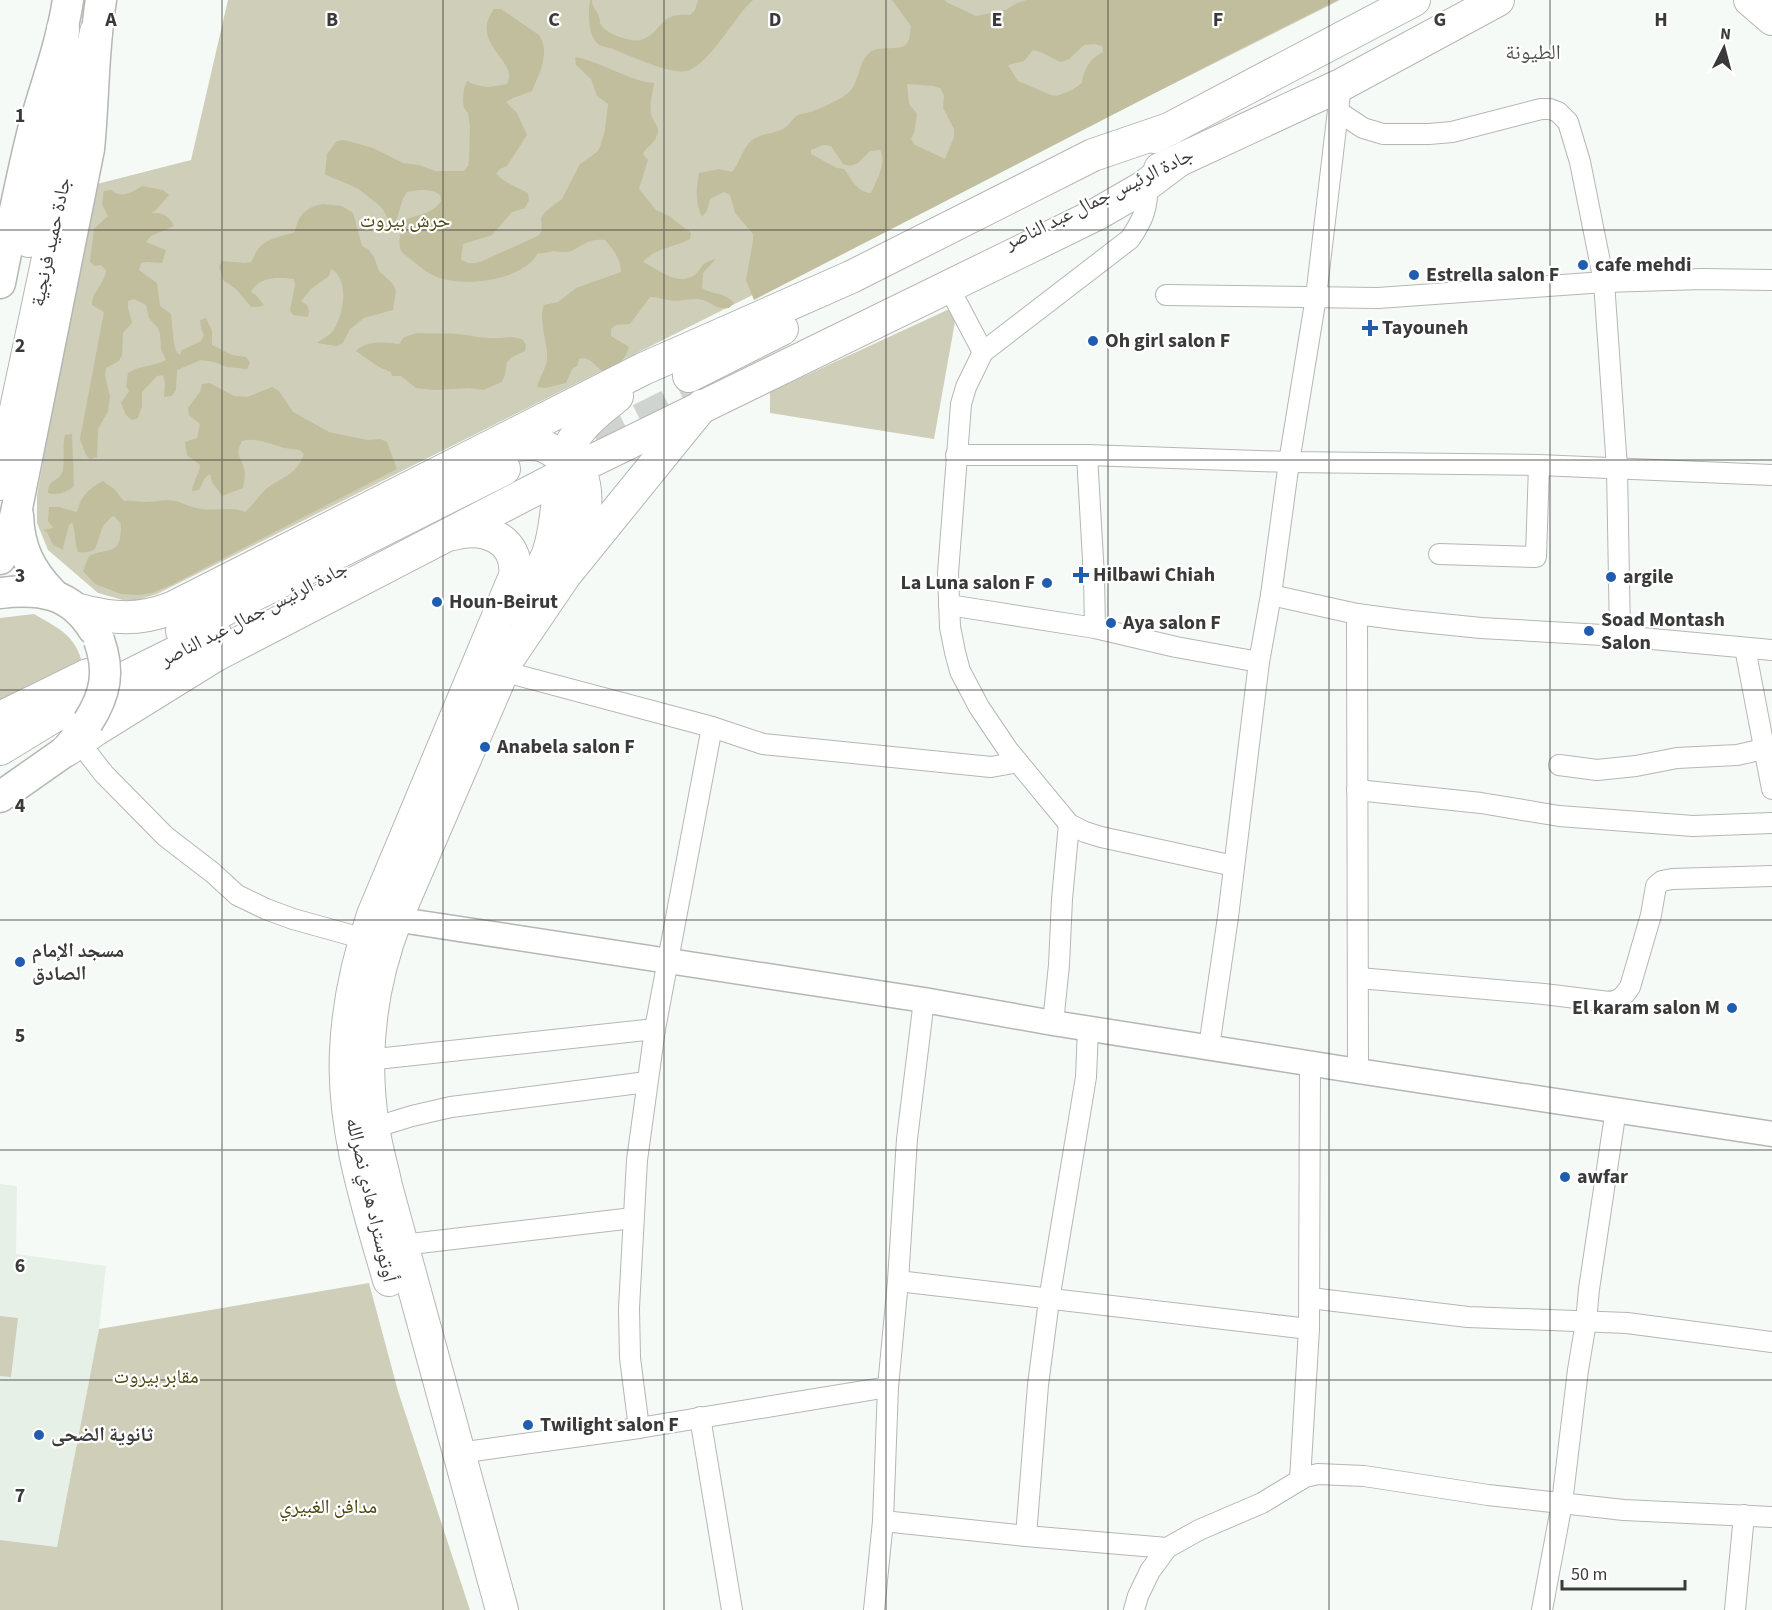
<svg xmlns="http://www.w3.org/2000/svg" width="1772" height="1610" font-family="'Source Sans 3','Noto Naskh Arabic',sans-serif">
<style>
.built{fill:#e6f0e7}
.green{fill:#cfceb8}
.forest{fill:#c0be9d;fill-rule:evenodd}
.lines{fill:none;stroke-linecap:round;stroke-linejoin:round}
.trunk-tunnel{stroke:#d0d4d0;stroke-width:32;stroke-dasharray:32 16;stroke-linecap:butt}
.minor-casing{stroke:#b4b7b4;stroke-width:22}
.tertiary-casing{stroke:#b4b7b4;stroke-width:27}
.primary-casing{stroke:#b4b7b4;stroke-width:33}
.trunk-casing{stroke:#b4b7b4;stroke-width:34}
.minor{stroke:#fff;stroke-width:20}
.tertiary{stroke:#fff;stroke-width:24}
.primary{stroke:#fff;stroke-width:30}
.trunk{stroke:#fff;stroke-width:32}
.primary-bridge-casing{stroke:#b4b7b4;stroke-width:33;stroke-linecap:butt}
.primary-bridge{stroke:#fff;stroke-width:30}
.grid{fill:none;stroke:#393a39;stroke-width:1.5;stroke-opacity:0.55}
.poi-dot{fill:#215dae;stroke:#fff;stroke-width:2}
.labels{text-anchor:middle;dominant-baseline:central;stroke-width:4.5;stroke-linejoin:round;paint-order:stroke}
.street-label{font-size:20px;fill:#393a39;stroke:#fff}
.park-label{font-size:20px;fill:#4b460d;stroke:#fff}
.poi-label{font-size:20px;font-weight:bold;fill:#393a39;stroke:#fff;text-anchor:start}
.neighbourhood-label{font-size:21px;fill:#4e514e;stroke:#fff}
.grid-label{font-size:20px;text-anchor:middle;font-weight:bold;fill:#393a39;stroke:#fff;stroke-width:4.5;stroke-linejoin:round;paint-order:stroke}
</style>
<rect width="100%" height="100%" fill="#f6faf6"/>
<polygon class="built" points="0,1184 17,1186 16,1254 106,1266 99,1329 57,1547 0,1540"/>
<g class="green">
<polygon points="228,0 1340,0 157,594 130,602 98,593 48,550 37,523 37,495 93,185 191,160"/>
<polygon points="958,305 934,439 770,413 770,392"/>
<path d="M34,614C62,630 78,637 84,671L0,712V618Z"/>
<polygon points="369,1283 398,1391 470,1610 0,1610 0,1540 57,1547 99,1329"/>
<polygon points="0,1316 18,1318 11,1377 0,1376"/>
</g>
<g class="forest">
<path d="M590,0H592C592,8 597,10 599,17C602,25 597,19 602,26C607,34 632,43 641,40C664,32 657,12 690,15L695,10L698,0H753L745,8C731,25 709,61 690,70C675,77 631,56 615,50C610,47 603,48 598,44C588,35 588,13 590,0Z"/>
<path d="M892,0H944L948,3L976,16L1006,10L1017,3L1027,0H1338L1240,49L754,300L746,280L753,241V234L735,213L730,195L724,192L710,199L707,211L702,217C695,202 696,189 699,173L719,169L732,172C740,163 742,149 751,141C760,134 771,134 781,130C789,127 791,119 798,115C802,113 807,113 811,112C823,107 838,101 848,93C860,83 857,64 869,53C880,43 905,55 909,39C910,35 910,30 911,26ZM1084,45L1094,44L1102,46L1103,52C1090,58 1084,69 1082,83L1072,90L1057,96L1051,95L1018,81L1008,65L1024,61L1033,50C1043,51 1052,59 1061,62L1069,59ZM907,84L933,86L940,88L944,95L943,108L954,129V137L945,159L915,145L911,139L914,133L917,114L909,104ZM823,145L831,146L843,164L850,166L858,163L870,151L880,150C887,162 877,180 871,193C856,192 852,179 844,169L837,168L811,154V150Z"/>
<path d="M494,9H501L539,35C551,52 539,74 532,91L513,98L506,102L517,113L527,135L507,166L500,169L496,174L506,182L528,193L529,200L525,208L512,212L492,235L463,244L461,259C467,264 472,264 480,262L538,236L542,231L541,218L545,212L562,199L580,164L597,152L600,147L605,130L608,104L597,96L591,79L576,65L575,57C603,62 626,80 654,83C653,93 648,108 652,117C655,124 660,127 657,135C655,143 646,147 643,154L648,160L639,189L656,210L669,216L691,233L690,239C674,248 656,247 643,262C658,269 676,286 693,276C704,269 698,263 716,259L703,273L702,288C713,295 725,292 734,303L729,308C717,310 713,303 703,300C693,297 683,301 674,301C666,300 658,297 650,297L630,324L616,325L611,329V336L629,347C625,361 617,365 605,372C595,368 591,355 579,359L577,366L572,369L566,383L545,388L537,387C540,377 546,368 547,359C548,341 538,322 544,305L558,302L576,288L621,272C621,259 613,249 605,240C585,238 582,248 568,252C562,253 558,251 553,251C547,252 544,254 538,253C524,280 467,287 440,278C430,275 420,267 413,261C408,257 401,253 400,248C398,239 402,229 405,220C418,214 433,214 441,201L440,195C431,188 418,190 407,192L403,198L395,225C385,219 387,213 380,206C374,201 367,196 361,191C350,183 337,181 325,174L327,154L337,141L344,140L373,148L403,163L419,165L435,171H464L468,166L469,160L470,126L468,113L464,108L463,101L464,88L467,81C482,89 492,87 507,84C520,61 468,44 494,9Z"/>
<path d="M142,186L163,190L169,195L156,210L151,213C162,212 169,216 174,226L151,236L146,242L166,250L162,263L148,262L141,263L139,270L157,283L160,306L171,314L174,343L176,351L180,355L182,350L201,341L204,335L201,328L200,320L206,318L212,331V345L232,355L246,357L250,363L247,369L227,367L214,362L201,360L177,370L176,390L172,396L164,397L165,384L163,375L157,376L142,392V406L138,418L132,420L126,415L121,403L129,391L126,386L128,373C139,365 154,367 166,360L161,349L160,334L158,328L149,318L146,305L134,299L128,301V308L132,323L123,333L122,355L119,361L106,368L105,376L110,396L108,411L98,429L97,457L90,459L86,455L80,439L104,312L92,305C91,293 105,284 106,270L101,265L95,266L90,262L94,229L108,216L102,204L104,191L111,190C121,199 131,193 142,186Z"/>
<path d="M322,204L342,206L353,213L362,246L368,249L374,257L379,271L393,284L396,291L393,310L364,318L350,329L343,343L337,346L317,343C322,339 329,336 333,331C344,315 350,279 331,269L329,276L311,289L301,301L307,305L309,311L308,317L293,315L290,310L295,285L294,279C279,277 259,276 251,292L256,295L264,305L258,307H251L236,289L224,281L219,267L222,261L245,263L251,262C254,258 255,253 258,249C266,238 284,236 295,232C297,216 306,207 322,204Z"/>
<path d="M417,333C430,334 443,333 456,334C467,334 478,338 489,338C502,339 508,335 522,339L526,345L525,351L512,357L507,362L505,375L502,382L483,390L469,388L435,390L416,388L401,376H392L391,372L379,367L356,351C366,340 385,342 399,344L404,337Z"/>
<path d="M210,383L234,396L247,397L272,387L279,391L293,412L329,432L367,440L380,439L387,442L397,469L173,584L152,593L138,595L121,594L95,584L83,571L89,556C110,546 121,558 121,524L114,516L111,517L103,526L95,549C91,552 83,553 78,552C74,541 76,533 72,522L69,525L63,548L64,550L53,545L47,532L43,530L53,528L48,521L49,507H59L76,512L78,510C79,498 92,486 103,481L114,489L124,501C132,500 141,502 147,502C157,501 166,499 176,501C186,504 191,508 203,509C217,511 233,506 245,512C252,506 258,497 265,490C281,476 296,477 304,454L300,450C295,449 289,449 285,448C271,444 256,437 242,441C234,456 241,455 244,468C246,475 244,482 243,488L222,496L212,482L210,474L205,478L199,490L192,491C193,481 199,475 200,465L187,455L185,442L197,438L200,424L189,415L188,408L200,392L202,384Z"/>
<path d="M72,434L74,486C68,492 56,496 48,493C49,476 59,484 63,470C65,459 62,446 65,435Z"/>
</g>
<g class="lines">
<polyline class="trunk-tunnel" points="597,441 697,391"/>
<g class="minor-casing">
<g id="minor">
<polyline points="1339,112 1363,128 1383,134 1429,134 1452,132 1541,109 1550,109 1558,112 1568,122 1580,162 1604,282 1617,468 1620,636"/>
<path d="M1148,183C1147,210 1144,218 1130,239L983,352L966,387L961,404L948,573L950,627L955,652L960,671L979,707L1008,750L1069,824L1085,832L1101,837L1234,866"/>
<polyline points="948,286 983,352"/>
<polyline points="1166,295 1378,298 1604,282 1702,279 1772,280"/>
<polyline points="956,455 1087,455 1289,462 1539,465 1772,475"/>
<polyline points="1087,455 1094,577 1095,628"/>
<polyline points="1439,554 1536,557 1539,465"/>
<polyline points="1271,595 1357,614 1402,620 1481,628 1620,636 1772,650"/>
<polyline points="949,605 1095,628 1176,647 1259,662"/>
<polyline points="1357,614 1358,1071"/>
<polyline points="1745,648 1772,789"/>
<polyline points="502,671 712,727 763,744 991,767 1018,762"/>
<polyline points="79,742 104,774 165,836 213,873 237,895 266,909 293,919 365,939"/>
<polyline points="1559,765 1597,770 1636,766 1677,758 1737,755 1764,749"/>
<polyline points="1357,790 1481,803 1559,816 1693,826 1772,823"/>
<path d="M1359,978L1544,994L1609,1002C1621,1000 1623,997 1630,987L1651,915L1656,886L1662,881L1672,879L1772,876"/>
<polyline points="1053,1023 1059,965 1062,899 1069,824"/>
<polyline points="1209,1047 1228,917 1259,662 1271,595 1289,462 1316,297 1341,85"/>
<polyline points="367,1060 655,1029"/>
<polyline points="373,1128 412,1116 451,1107 647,1082"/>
<polyline points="402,1245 633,1218"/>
<polyline points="898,1281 1309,1329"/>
<polyline points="1310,1298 1468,1317 1627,1323 1772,1342"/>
<polyline points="700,1417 732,1610"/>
<polyline points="639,1428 630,1358 629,1308 637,1160 655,1029 712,727"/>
<polyline points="459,1453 639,1428 888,1387"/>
<polyline points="1300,1480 1309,1329 1310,1063"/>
<polyline points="883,1521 1026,1536 1167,1548"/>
<polyline points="1026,1536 1038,1385 1049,1300 1086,1077 1088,1028"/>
<polyline points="874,1610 883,1521 888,1387 898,1281 907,1139 924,1000"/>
<polyline points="1134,1610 1138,1596 1150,1571 1167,1548 1199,1530 1262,1503 1305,1477 1318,1474 1364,1476 1488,1495 1624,1510 1772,1517"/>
<polyline points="1542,1610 1562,1503 1578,1370 1586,1322 1589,1289 1616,1109"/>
<polyline points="1735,1610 1744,1515"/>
</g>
</g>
<g class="tertiary-casing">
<polyline id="tertiary" points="381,917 924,1000 1053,1023 1358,1071 1772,1134"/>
</g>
<g class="primary-casing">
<g id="primary">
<path d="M0,283C10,233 20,183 32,134C44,89 61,46 68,0"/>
<path d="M18,515C19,548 30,570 53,594"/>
<path d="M0,559L9,542L17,508L89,149C94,99 93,49 101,0"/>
<path d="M0,593C40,588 71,593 93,629"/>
<polyline points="0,797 67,750 82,729"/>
</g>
</g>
<g class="trunk-casing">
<g id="trunk">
<polyline points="1750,0 1772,19"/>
<polyline points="1154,137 1414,0"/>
<polyline points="1160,169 1341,85 1498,0"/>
<polyline points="29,241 58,93 63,29"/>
<polyline points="689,376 782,329"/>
<path d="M498,447C512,446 527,442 540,445C548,447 554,452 561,456C568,461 577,467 581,475C591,496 582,537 573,558"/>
<polyline points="0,484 96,32"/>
<path d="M515,609C526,591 540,574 548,554C562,515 553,469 577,434C587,419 603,408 617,396"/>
<path d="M79,610C113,619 138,621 172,608L643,369L851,277L1093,155L1172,128"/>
<polyline points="182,631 504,469"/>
<polyline points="0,718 88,675"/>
<polyline points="0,749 82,699 215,633"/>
<polyline points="67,750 95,730 216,655 561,476 1097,214 1142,188 1178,161"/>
<path d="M389,1280C368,1207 342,1128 346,1051C348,1004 358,959 373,915L515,576C519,539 485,525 453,534"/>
<path d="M502,1610L386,1186C382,1167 376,1147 373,1127C362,1056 370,986 396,919L508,659L565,575L702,406"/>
</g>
</g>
<use href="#minor" class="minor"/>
<use href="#tertiary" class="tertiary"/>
<use href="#primary" class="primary"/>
<use href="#trunk" class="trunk"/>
<g class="primary-bridge-casing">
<path id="primary-bridge" d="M88,722C106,694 110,671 99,640"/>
</g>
<use href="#primary-bridge" class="primary-bridge"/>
</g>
<path class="grid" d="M222,0V1610M443,0V1610M664,0V1610M886,0V1610M1108,0V1610M1329,0V1610M1550,0V1610M0,230H1772M0,460H1772M0,690H1772M0,920H1772M0,1150H1772M0,1380H1772"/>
<g class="poi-dot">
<circle cx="1583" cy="265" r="6"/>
<circle cx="1414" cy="275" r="6"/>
<path d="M1367 319h6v6h6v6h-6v6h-6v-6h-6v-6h6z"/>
<circle cx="1093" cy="341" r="6"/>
<path d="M1078 566h6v6h6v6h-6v6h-6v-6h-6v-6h6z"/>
<circle cx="1611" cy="577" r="6"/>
<circle cx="1047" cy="583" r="6"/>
<circle cx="437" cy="602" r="6"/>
<circle cx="1111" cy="623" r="6"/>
<circle cx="1589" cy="631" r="6"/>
<circle cx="485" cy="747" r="6"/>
<circle cx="20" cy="962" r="6"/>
<circle cx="1732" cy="1008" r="6"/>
<circle cx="1565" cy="1177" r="6"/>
<circle cx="528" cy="1425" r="6"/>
<circle cx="39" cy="1435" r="6"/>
</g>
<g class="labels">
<g class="street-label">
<text transform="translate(1099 199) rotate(-26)">جادة الرئيس جمال عبد الناصر</text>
<text transform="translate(51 242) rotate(-78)">جادة حميد فرنجية</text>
<text transform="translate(254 614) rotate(-27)">جادة الرئيس جمال عبد الناصر</text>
<text transform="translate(371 1200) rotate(77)">أوتوستراد هادي نصرالله</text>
</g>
<g class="park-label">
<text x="405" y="221">حرش بيروت</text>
<text x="156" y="1377">مقابر بيروت</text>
<text x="328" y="1507">مدافن الغبيري</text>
</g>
<g class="poi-label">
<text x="1595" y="265">cafe mehdi</text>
<text x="1426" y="275">Estrella salon F</text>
<text x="1382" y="328">Tayouneh</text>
<text x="1105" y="341">Oh girl salon F</text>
<text x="1093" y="575">Hilbawi Chiah</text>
<text x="1623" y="577">argile</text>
<text x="1035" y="583" text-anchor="end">La Luna salon F</text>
<text x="449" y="602">Houn-Beirut</text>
<text x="1601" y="620">Soad Montash<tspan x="1601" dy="23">Salon</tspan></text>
<text x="1123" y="623">Aya salon F</text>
<text x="497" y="747">Anabela salon F</text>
<text x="32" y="951">مسجد الإمام<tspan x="32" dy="23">الصادق</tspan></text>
<text x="1720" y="1008" text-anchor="end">El karam salon M</text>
<text x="1577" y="1177">awfar</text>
<text x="540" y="1425">Twilight salon F</text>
<text x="51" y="1435">ثانوية الضحى</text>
</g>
<g class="neighbourhood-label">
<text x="1533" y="52">الطيونة</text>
</g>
</g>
<g class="grid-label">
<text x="111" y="26">A</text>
<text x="332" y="26">B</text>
<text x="554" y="26">C</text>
<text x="775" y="26">D</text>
<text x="997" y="26">E</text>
<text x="1218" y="26">F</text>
<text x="1440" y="26">G</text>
<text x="1661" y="26">H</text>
<text x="20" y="122">1</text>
<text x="20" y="352">2</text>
<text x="20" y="582">3</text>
<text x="20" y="812">4</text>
<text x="20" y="1042">5</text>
<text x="20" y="1272">6</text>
<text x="20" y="1502">7</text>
</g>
<g transform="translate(1724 48) rotate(6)" stroke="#ffffff" stroke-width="4.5" paint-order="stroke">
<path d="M0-4.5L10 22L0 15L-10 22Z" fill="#393a39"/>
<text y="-9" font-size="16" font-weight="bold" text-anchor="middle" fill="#393a39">N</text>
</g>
<path d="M1562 1580v9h123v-9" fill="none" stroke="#393a39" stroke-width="3"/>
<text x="1571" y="1580" font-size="18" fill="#393a39" stroke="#ffffff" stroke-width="4.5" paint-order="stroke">50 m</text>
</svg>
